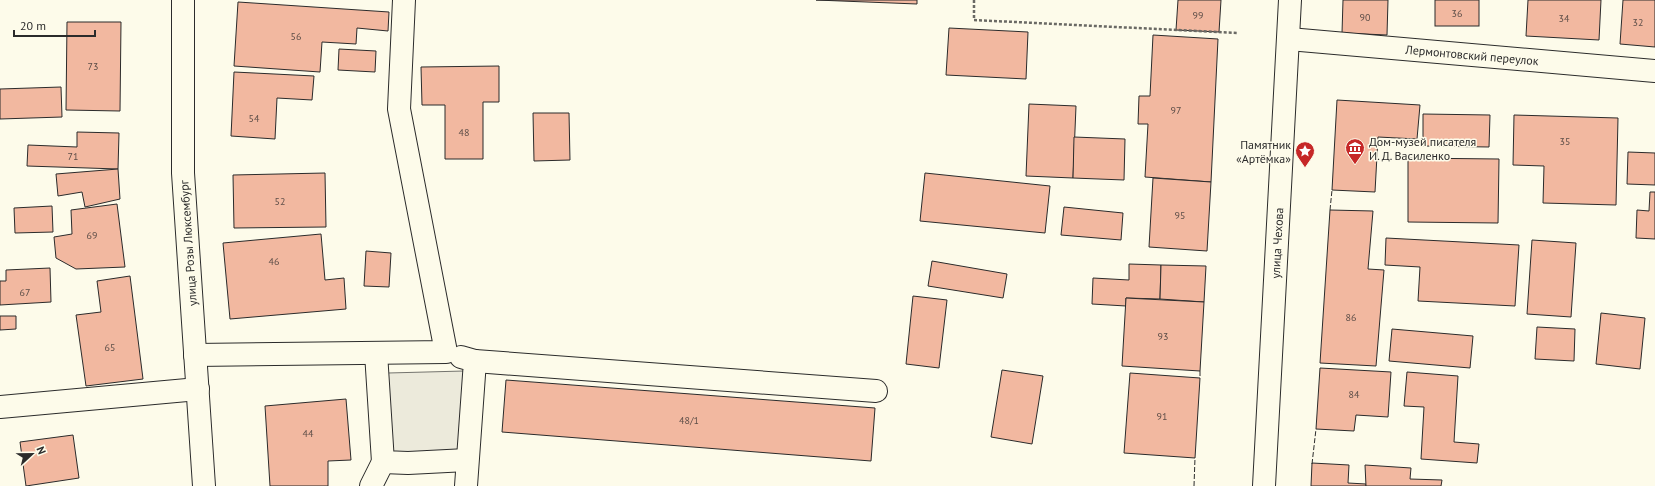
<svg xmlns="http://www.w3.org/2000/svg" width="1655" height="486" font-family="'PT Sans',sans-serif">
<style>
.parking{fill:#eceadb;stroke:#74746e}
.building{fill:#f2b8a0;stroke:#2b2b2b}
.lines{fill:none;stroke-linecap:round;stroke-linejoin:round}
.minor-casing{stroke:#2b2b2b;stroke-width:24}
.major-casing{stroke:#2b2b2b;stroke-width:24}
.path{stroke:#6a6964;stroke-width:2.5;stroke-dasharray:3 2;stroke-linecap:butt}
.minor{stroke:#fdfbea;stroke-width:22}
.major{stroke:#fdfbea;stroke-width:22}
.fence{stroke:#2b2b2b;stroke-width:1;stroke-dasharray:5 2;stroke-linecap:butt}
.labels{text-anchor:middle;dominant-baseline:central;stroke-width:3;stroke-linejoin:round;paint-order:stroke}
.number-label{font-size:10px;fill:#5d4e48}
.street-label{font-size:12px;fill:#2b2b2b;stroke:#fdfbea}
.poi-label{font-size:12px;fill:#2b2b2b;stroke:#fdfbea;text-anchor:start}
</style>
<rect width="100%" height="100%" fill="#fdfbea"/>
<polygon class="parking" points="464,371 461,454 393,453 388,373"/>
<g class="building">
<polygon points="816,0 917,0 917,4"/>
<polygon points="1178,0 1221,0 1219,32 1176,30"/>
<polygon points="1343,0 1388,0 1387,35 1342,33"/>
<rect x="1435" y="0" width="44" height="26"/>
<polygon points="1528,0 1601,0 1599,40 1526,36"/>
<polygon points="1623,0 1655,0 1655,47 1620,44"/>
<polygon points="238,2 389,12 388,31 357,28 356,44 322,42 320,72 234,66"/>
<polygon points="67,22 121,22 120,111 66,110"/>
<polygon points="949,28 1028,32 1026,79 946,75"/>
<polygon points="1153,35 1218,39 1211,182 1145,177 1148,124 1138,124 1139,96 1150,96"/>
<polygon points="339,49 376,51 375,72 338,70"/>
<polygon points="499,66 499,102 483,102 483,159 445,159 445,105 422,105 421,67"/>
<polygon points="234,72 314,76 312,100 277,98 275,139 231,136"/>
<polygon points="61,87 62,117 0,119 0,89"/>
<polygon points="1337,100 1420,105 1417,139 1378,137 1375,192 1332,190"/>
<polygon points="1029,104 1076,106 1073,178 1026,176"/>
<polygon points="533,113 569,113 570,160 534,161"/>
<polygon points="1423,114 1490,115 1489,147 1423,146"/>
<polygon points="1514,115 1618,118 1616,205 1543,203 1544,166 1513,165"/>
<polygon points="77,132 119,133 118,169 27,166 28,145 77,147"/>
<polygon points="1074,137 1125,139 1124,180 1073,178"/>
<polygon points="1628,152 1655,153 1655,185 1627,184"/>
<polygon points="1408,158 1499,159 1498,223 1408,222"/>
<polygon points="118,169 120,199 85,207 82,192 58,196 56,174"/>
<polygon points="325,173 326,227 234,228 233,175"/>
<polygon points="925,173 1050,186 1045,233 920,221"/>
<polygon points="1153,178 1211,182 1207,251 1149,247"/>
<polygon points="1650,192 1655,192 1655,239 1636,238 1637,210 1649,211"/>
<polygon points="117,204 125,267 76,269 56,258 54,237 72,234 71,210"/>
<polygon points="52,206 53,232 15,233 14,208"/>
<polygon points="1064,207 1123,213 1121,240 1061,235"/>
<polygon points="1330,210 1373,211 1368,269 1384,270 1376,366 1320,363"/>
<polygon points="321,234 325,280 344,278 346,309 230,319 223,243"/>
<polygon points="1386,238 1519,245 1515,306 1418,301 1420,267 1385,265"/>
<polygon points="1532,240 1576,243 1571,317 1527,314"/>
<polygon points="366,251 391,253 389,287 364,286"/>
<polygon points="932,261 1007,274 1003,298 928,286"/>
<polygon points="1129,264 1161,265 1160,299 1126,298 1126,306 1092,304 1093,278 1129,280"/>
<polygon points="1161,265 1206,266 1204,302 1160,299"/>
<polygon points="50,268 51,302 0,305 0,281 6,281 6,270"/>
<polygon points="130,276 143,379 86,386 76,315 101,312 97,281"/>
<polygon points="913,296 947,300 939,368 906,364"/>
<polygon points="1126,298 1204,302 1200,371 1122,366"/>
<polygon points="1601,313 1645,318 1640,369 1596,364"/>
<polygon points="0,316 16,316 16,329 0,330"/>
<polygon points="1537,327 1575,329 1574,361 1535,359"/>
<polygon points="1392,329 1473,336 1470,368 1389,361"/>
<polygon points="1320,368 1391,372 1388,417 1356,415 1354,431 1316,429"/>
<polygon points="1002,370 1043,376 1032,444 991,437"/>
<polygon points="1407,372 1458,376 1454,442 1479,444 1477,463 1421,459 1424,407 1404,406"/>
<polygon points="1130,373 1200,378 1195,458 1124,453"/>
<polygon points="506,380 875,408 871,461 502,432"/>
<polygon points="346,399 351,460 328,461 328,486 270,486 265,406"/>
<polygon points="73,435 79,478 26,486 20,442"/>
<polygon points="1312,463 1349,465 1348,483 1366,484 1366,486 1311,486"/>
<polygon points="1365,465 1411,468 1410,479 1442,480 1441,486 1366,486"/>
</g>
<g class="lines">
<g class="minor-casing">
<g id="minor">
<polyline points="183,0 183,173 204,486"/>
<polyline points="1289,39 1655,71"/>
<polyline points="376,353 383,462 408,463 467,460"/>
<polyline points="195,355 446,352 399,109 404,0"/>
<polyline points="461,357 475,361 466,486"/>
<polyline points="475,361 876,391"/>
<polyline points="0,407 198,389"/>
<polyline points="371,486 383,462"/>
</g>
</g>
<g class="major-casing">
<polyline id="major" points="1264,486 1290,0"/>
</g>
<polyline class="path" points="974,0 974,20 1238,33"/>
<use href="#minor" class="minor"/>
<use href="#major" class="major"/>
<g class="fence">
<polyline points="1330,210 1332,190"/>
<polyline points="1200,371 1200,378"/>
<polyline points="1312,464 1316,429"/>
<polyline points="1194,486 1195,458"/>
</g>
</g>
<defs>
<g id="museum-pin" transform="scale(1)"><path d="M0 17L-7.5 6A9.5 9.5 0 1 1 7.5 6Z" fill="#c62828" stroke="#fdfbea"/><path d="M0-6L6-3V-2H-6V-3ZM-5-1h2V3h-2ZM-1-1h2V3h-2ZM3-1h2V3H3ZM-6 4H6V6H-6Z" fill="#fff"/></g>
<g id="sight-pin" transform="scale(1)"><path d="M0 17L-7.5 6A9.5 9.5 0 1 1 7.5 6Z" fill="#c62828" stroke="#fdfbea"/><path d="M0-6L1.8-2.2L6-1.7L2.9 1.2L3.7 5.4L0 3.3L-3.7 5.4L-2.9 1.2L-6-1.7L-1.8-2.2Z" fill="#fff"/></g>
</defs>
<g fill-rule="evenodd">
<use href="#museum-pin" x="1355" y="148"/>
<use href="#sight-pin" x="1305" y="151"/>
</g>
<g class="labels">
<g class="number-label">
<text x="1457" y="13">36</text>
<text x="1198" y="15">99</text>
<text x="1365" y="17">90</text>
<text x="1564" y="18">34</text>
<text x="1638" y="22">32</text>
<text x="296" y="36">56</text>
<text x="93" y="66">73</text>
<text x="1176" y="110">97</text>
<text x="254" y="118">54</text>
<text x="464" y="132">48</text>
<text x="1565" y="141">35</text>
<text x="73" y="156">71</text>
<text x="280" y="201">52</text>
<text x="1180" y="215">95</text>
<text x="92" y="235">69</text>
<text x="274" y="261">46</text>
<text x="25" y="292">67</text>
<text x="1351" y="317">86</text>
<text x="1163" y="336">93</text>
<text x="110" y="347">65</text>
<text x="1354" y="394">84</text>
<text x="1162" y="416">91</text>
<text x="689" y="420">48/1</text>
<text x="308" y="433">44</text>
</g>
<g class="street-label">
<text transform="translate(1472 55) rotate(5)">Лермонтовский переулок</text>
<text transform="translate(188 243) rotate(-94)">улица Розы Люксембург</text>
<text transform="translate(1277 243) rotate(-87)">улица Чехова</text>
</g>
<g class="poi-label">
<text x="1369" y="141">Дом-музей писателя<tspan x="1369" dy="14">И. Д. Василенко</tspan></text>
<text x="1291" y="144" text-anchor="end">Памятник<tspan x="1291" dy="14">«Артёмка»</tspan></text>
</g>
</g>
<g transform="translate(32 454) rotate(68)" stroke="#fdfbea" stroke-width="3" paint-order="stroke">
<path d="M0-3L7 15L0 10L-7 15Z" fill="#2b2b2b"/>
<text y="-6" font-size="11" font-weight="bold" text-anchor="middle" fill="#2b2b2b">N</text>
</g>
<path d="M14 30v6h81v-6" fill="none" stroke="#2b2b2b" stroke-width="2"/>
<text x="20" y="30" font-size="12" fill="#2b2b2b" stroke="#fdfbea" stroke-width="3" paint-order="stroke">20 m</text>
</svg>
